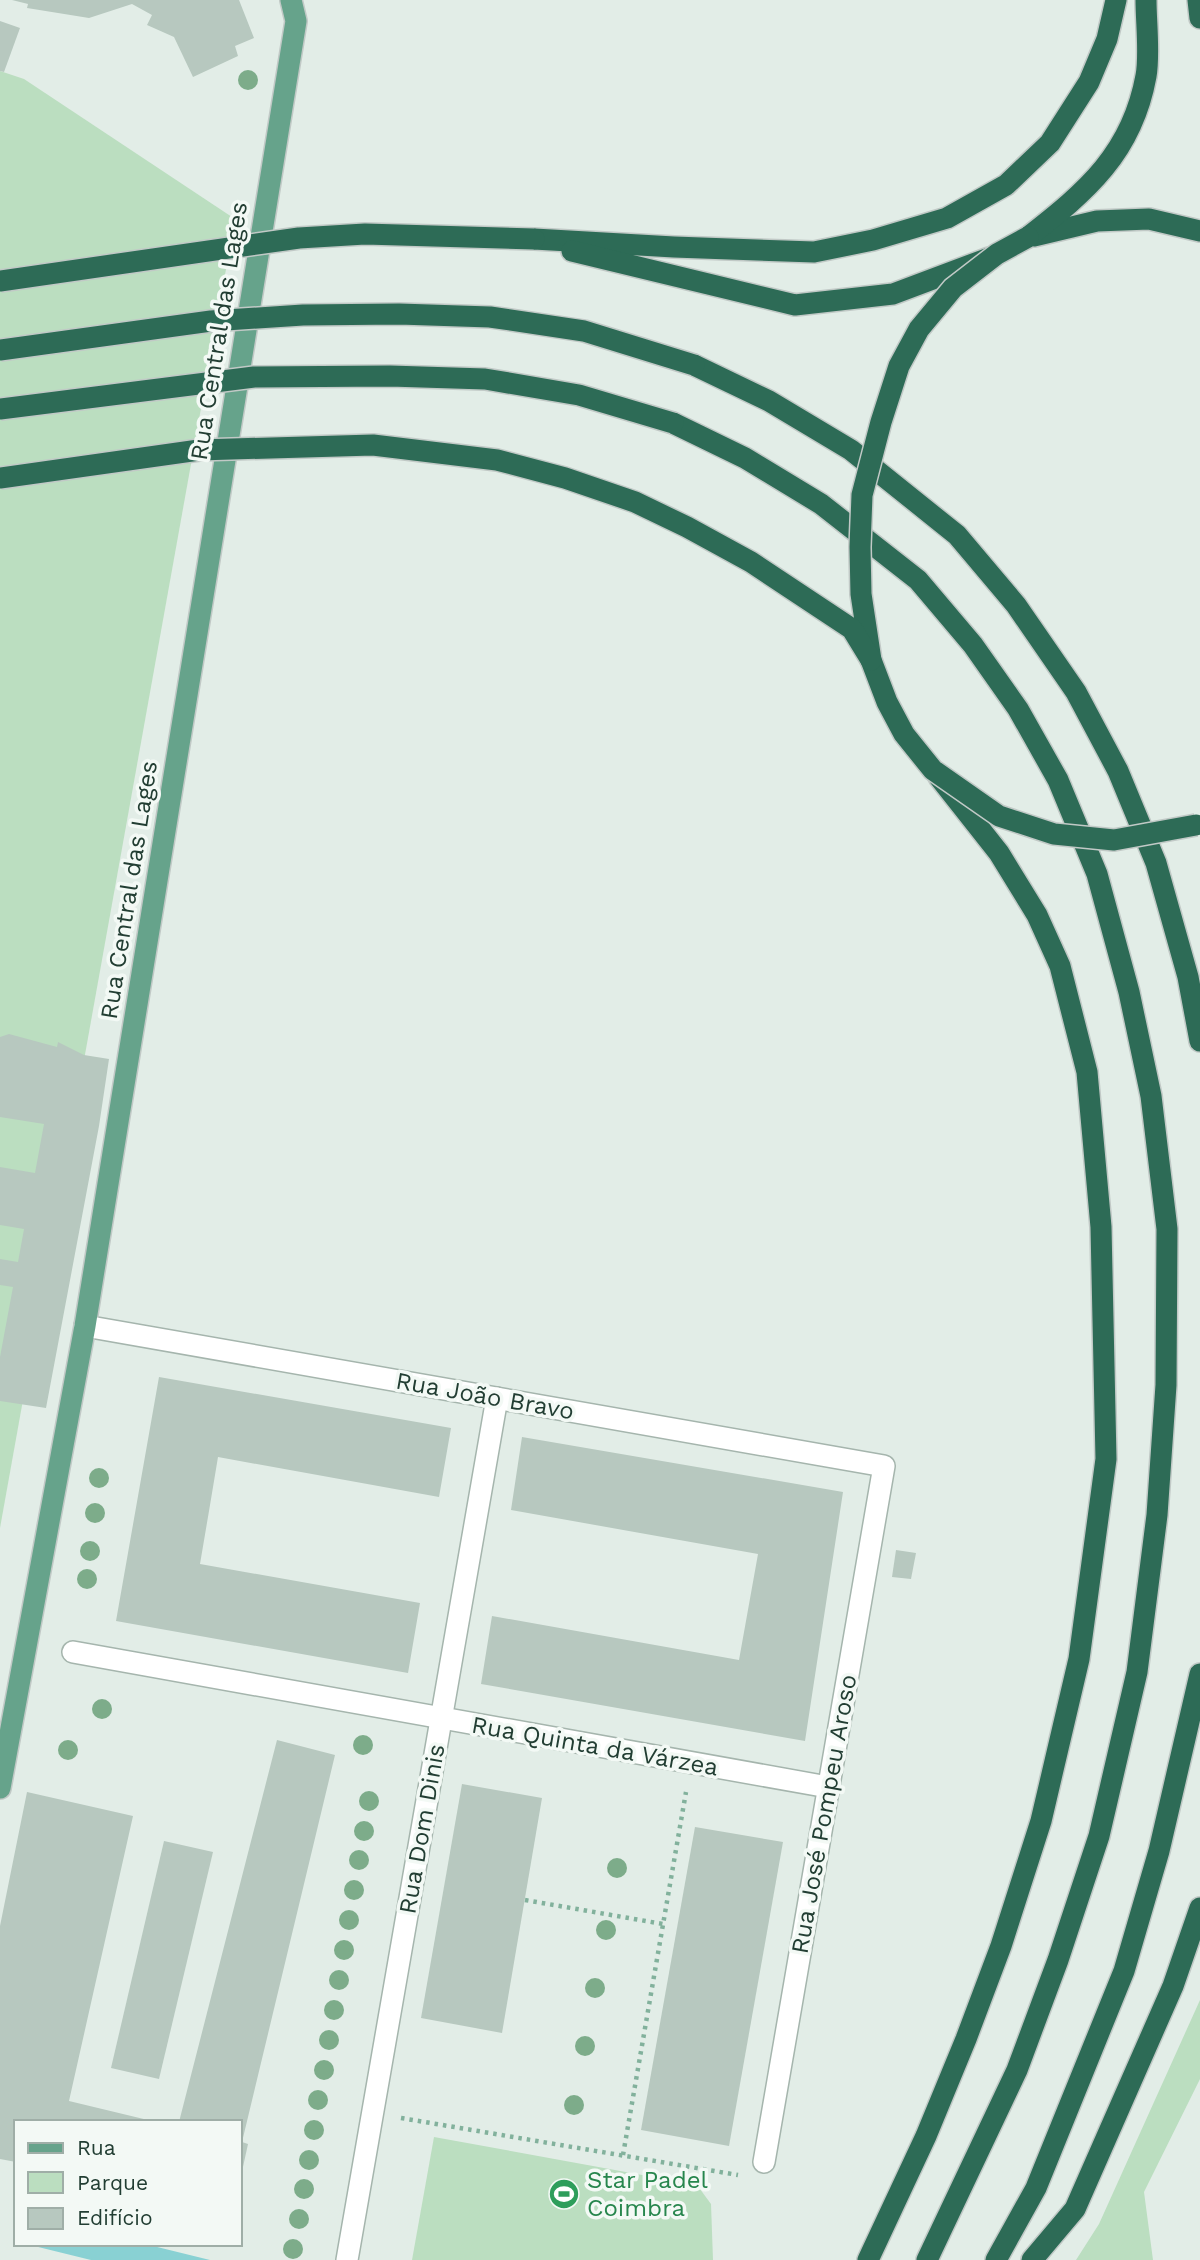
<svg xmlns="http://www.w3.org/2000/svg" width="1200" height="2260" font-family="'Work Sans',sans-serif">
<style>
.green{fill:#bbdec0}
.water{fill:#89d1d3}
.building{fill:#b7c8bf}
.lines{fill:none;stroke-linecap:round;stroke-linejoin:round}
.minor-casing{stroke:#a5b5ad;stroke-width:24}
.major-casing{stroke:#c1c9c6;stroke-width:24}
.highway-casing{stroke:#c1c9c6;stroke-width:24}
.path{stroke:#82b19c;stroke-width:4.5;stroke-dasharray:3.5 5;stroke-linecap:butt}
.minor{stroke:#fff;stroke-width:21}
.major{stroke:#66a38b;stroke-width:21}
.highway{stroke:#2d6b56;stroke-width:21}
.highway-bridge-casing{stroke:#c1c9c6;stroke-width:24;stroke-linecap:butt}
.highway-bridge{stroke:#2d6b56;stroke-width:21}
.tree{fill:#7dac8a}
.labels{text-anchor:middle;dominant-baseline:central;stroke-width:7;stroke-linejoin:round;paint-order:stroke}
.street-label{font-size:24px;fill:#223e33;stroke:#f3f9f5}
.leisure-label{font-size:24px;fill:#27864d;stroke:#f3f9f5;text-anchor:start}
</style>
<rect width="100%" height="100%" fill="#e2ede7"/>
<g class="green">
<polygon points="0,71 24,79 235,219 0,1528"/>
<polygon points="1200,2000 1200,2079 1144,2192 1153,2260 1076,2260 1099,2224"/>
<polygon points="434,2137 697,2185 711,2204 713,2260 412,2260"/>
</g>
<polygon class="water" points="26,2244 145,2244 210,2260 91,2260"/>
<g class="building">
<polygon points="12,0 239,0 254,38 235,46 238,56 193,77 174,37 147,25 152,15 132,4 89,18 27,8 28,4"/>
<polygon points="0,21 20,28 4,72 0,71"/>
<polygon points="9,1034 57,1047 58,1042 84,1055 109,1059 99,1126 46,1408 0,1401 0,1357 13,1287 0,1285 0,1259 18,1262 24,1229 0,1225 0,1167 35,1173 44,1124 0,1117 0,1037"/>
<polygon points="159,1377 451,1428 439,1497 218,1457 209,1511 200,1564 420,1603 408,1673 116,1621"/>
<polygon points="522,1437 843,1492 805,1741 481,1684 492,1616 739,1660 758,1554 511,1510"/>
<polygon points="896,1550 916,1553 911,1579 892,1577"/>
<polygon points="277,1740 335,1755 242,2142 248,2144 241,2176 240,2122 179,2122"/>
<polygon points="462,1784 542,1798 502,2033 421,2018"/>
<polygon points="27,1792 133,1816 69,2101 152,2121 16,2122 16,2162 0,2159 0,1926"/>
<polygon points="695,1827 783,1842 729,2146 641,2130"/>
<polygon points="164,1841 213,1852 159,2079 111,2068"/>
</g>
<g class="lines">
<g class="minor-casing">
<g id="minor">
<polyline points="85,1326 884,1466 764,2162"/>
<polyline points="73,1652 828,1787"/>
<polyline points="347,2260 497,1398"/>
</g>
</g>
<g class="major-casing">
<polyline id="major" points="0,1788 85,1326 296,21 291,0"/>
</g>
<g class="highway-casing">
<g id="highway">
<polyline points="1198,0 1200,18"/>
<polyline points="1034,236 1097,221 1149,219 1200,231"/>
<path d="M1028,237C1087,191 1132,153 1146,76C1150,55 1146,22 1146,0"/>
<polyline points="534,239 674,247 814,252 873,240 947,218 1006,185 1050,143 1089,82 1107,39 1116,0"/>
<polyline points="572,251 795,305 893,294 989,258"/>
<polyline points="694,365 769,401 851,450 957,535 1016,605 1076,692 1118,771 1156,863 1188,977 1200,1041"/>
<polyline points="673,423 745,458 821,504 918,580 973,645 1018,709 1058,780 1097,874 1129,992 1151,1096 1167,1229 1166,1385 1157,1515 1137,1672 1099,1836 1058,1960 1017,2070 927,2260"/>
<polyline points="868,2260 926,2136 966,2039 1001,1946 1041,1821 1079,1659 1106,1459 1101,1227 1087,1072 1060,966 1037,915 999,853 939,777"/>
<polyline points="996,2260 1036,2188 1124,1971 1159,1851 1200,1674"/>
<polyline points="1032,2260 1075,2209 1173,1986 1200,1908"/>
</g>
</g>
<g class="path">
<polyline points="525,1900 663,1924"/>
<polyline points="401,2118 738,2175"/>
<polyline points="623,2155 686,1792"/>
</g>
<use href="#minor" class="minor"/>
<use href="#major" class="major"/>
<use href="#highway" class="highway"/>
<g class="highway-bridge-casing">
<g id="highway-bridge">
<polyline points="1028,237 997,254 953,288 919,329 899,366 881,422 862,495 860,547 861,594 871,660 887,702 904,734 933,770 999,816 1054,834 1114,840 1196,825"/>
<polyline points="0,281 299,238 365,234 534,239"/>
<polyline points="0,350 211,321 303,315 399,314 490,317 584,331 694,365"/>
<polyline points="0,409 254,377 390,376 485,379 579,395 673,423"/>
<polyline points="0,478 199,450 373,445 497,460 565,478 635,502 687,527 751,562 852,629 871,660"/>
</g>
</g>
<use href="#highway-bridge" class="highway-bridge"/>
</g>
<g class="tree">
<circle cx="248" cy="80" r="10"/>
<circle cx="99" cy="1478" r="10"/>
<circle cx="95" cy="1513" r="10"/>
<circle cx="90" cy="1551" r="10"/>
<circle cx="87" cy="1579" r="10"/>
<circle cx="102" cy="1709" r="10"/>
<circle cx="363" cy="1745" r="10"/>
<circle cx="68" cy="1750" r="10"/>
<circle cx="369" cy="1801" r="10"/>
<circle cx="364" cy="1831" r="10"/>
<circle cx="359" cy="1860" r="10"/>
<circle cx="617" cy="1868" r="10"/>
<circle cx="354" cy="1890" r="10"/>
<circle cx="349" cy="1920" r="10"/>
<circle cx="606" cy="1930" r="10"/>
<circle cx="344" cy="1950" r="10"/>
<circle cx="339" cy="1980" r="10"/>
<circle cx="595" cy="1988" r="10"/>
<circle cx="334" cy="2010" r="10"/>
<circle cx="329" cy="2040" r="10"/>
<circle cx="585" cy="2046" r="10"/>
<circle cx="324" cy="2070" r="10"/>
<circle cx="318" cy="2100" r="10"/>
<circle cx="574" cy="2105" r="10"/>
<circle cx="314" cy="2130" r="10"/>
<circle cx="309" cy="2160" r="10"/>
<circle cx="304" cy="2189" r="10"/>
<circle cx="299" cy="2219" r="10"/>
<circle cx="293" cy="2249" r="10"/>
</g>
<defs>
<g id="stadium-disc" transform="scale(1.575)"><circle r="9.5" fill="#2e9e5b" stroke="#f3f9f5"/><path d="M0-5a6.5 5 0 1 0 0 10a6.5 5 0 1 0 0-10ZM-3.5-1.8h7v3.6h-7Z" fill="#fff"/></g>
</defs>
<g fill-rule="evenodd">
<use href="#stadium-disc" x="564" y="2194"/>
</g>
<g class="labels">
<g class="street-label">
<text transform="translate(219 331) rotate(-81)">Rua Central das Lages</text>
<text transform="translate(129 890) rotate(-81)">Rua Central das Lages</text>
<text transform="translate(485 1396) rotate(10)">Rua João Bravo</text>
<text transform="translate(595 1746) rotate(10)">Rua Quinta da Várzea</text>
<text transform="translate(824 1814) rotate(-80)">Rua José Pompeu Aroso</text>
<text transform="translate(422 1829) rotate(-80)">Rua Dom Dinis</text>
</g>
<g class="leisure-label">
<text x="587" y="2180">Star Padel<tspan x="587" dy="28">Coimbra</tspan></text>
</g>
</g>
<rect x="14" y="2120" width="228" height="126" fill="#f3f9f5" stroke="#9faea7" stroke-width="2"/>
<rect x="28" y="2143" width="35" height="10" fill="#66a38b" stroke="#9faea7" stroke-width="2"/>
<text x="77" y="2155" font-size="21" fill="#223e33">Rua</text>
<rect x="28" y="2172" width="35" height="21" fill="#bbdec0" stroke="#9faea7" stroke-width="2"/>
<text x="77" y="2190" font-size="21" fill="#223e33">Parque</text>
<rect x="28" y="2208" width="35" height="21" fill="#b7c8bf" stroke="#9faea7" stroke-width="2"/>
<text x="77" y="2225" font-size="21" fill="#223e33">Edifício</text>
</svg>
